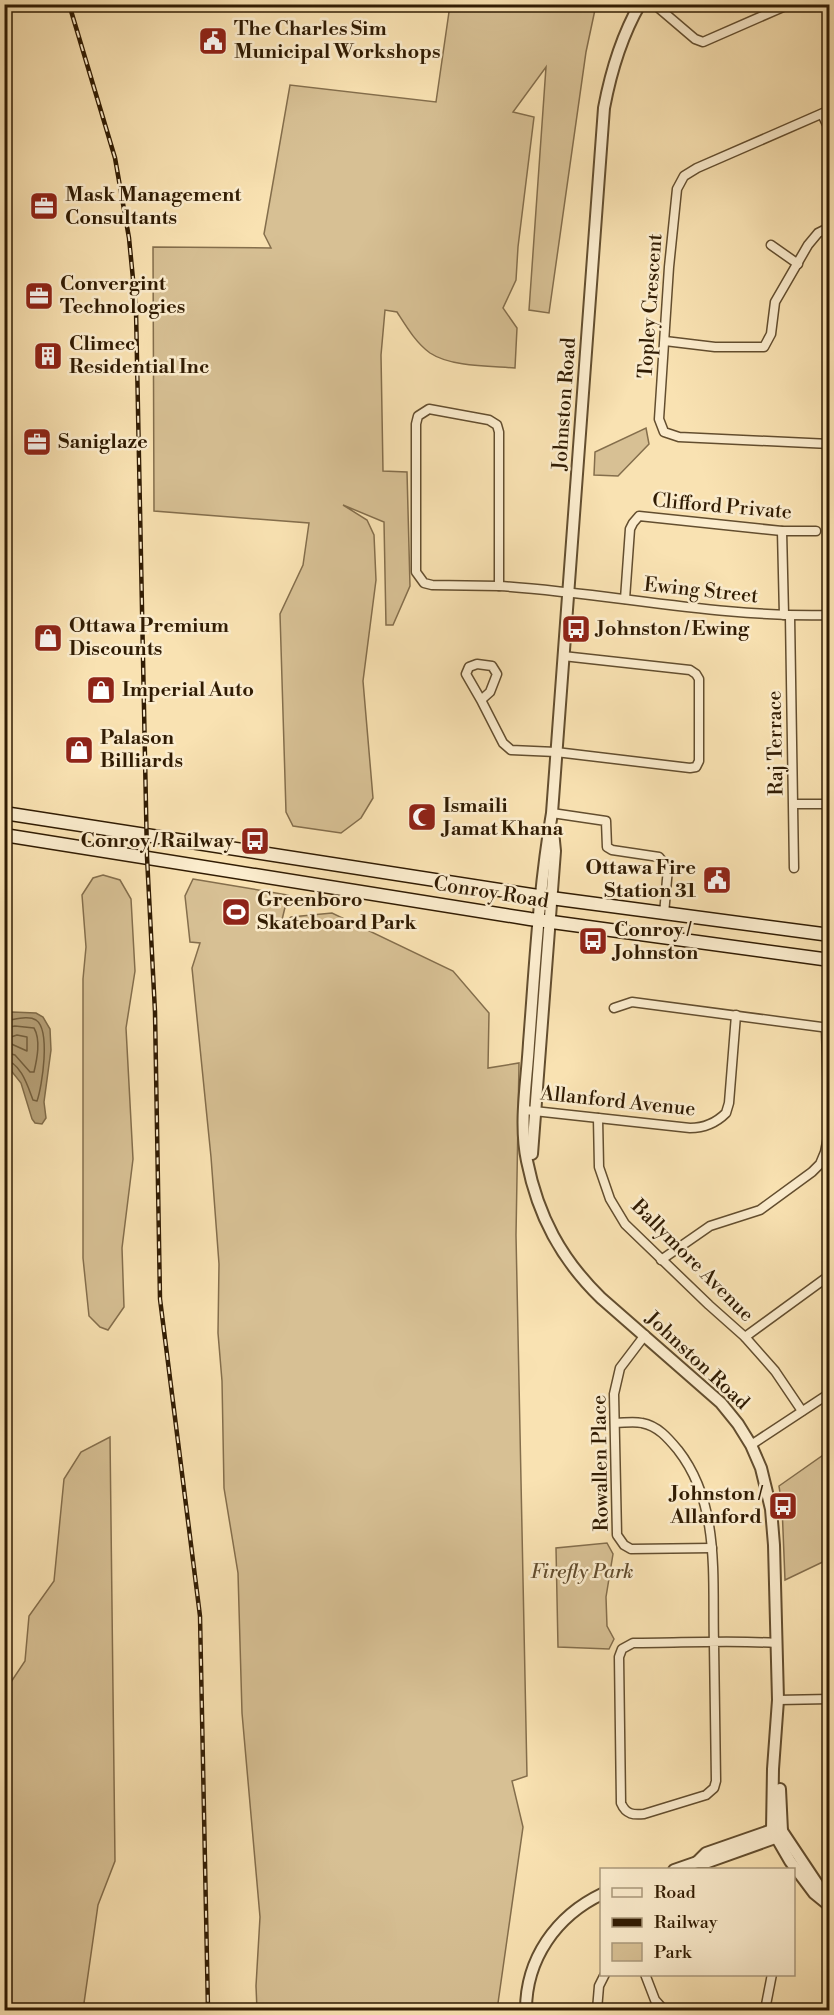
<svg xmlns="http://www.w3.org/2000/svg" width="834" height="2015" font-family="'Libre Bodoni',serif">
<style>
.green{fill:#d7c094;stroke:#846e4c;stroke-width:1.5}
.water{fill:#b59f76;stroke:#806b48;stroke-width:1.5}
.lines{fill:none;stroke-linecap:round;stroke-linejoin:round}
.shore{stroke:#735e3c;stroke-width:1.5}
.minor-casing{stroke:#634e2f;stroke-width:11}
.tertiary-casing{stroke:#634e2f;stroke-width:14}
.secondary-casing{stroke:#311c03;stroke-width:15}
.minor{stroke:#fbeccd;stroke-width:8}
.tertiary{stroke:#fbeccd;stroke-width:10}
.secondary{stroke:#fbeccd;stroke-width:12}
.rail-casing{stroke:#311c03;stroke-width:4.5}
.rail{stroke:#fbeccd;stroke-width:2;stroke-dasharray:7;stroke-linecap:butt}
.labels{text-anchor:middle;dominant-baseline:central;stroke-width:5;stroke-linejoin:round;paint-order:stroke}
.poi-label{font-size:20px;font-weight:bold;fill:#311c03;stroke:#fbeccd;text-anchor:start}
.street-label{font-size:20px;fill:#311c03;stroke:#fbeccd}
.park-label{font-size:20px;font-style:italic;fill:#634d2e;stroke:#fbeccd}
</style>
<rect width="100%" height="100%" fill="#f9e2b2"/>
<filter id="stains"><feTurbulence type="fractalNoise" baseFrequency=".00333" numOctaves="4"/><feColorMatrix values="0 0 0 0 .2 0 0 0 0 .09 0 0 0 0 .02 0 0 0 .5 -.17"/></filter>
<radialGradient id="worn" r=".72"><stop offset=".6" stop-color="#630" stop-opacity="0"/><stop offset="1" stop-color="#630" stop-opacity=".3"/></radialGradient>
<g class="green">
<path d="M450,5H596L586,52L549,313L529,310L546,67L513,112L534,117L518,247L516,280L503,308L517,328L515,368C490,366 451,367 430,353C416,343 406,326 397,312L385,310L381,355L383,471L407,472L410,586L393,625H386L384,522L343,505L367,520L374,535L376,580L363,681L373,798L361,818L341,833L293,826L286,812L280,614L303,565L309,523L154,511L153,247L271,248L264,234L290,85L436,102Z"/>
<polygon points="646,428 649,444 618,476 594,475 595,452"/>
<polygon points="103,875 120,880 131,899 135,971 126,1028 133,1159 122,1248 124,1307 108,1330 100,1327 89,1316 83,1258 83,979 86,947 82,895 93,878"/>
<polygon points="193,879 288,895 280,928 291,917 332,913 453,971 489,1013 488,1068 519,1063 516,1235 527,1776 512,1781 523,1827 497,2010 257,2010 256,1986 260,1917 242,1713 238,1573 224,1488 222,1381 218,1333 219,1264 211,1157 192,968 200,943 190,942 185,896"/>
<polygon points="110,1437 115,1861 98,1905 83,2010 5,2010 5,1691 25,1661 29,1616 54,1581 64,1479 81,1452"/>
<polygon points="829,1451 829,1559 785,1580 782,1506 779,1486"/>
<polygon points="607,1543 613,1554 606,1597 607,1626 614,1639 609,1649 558,1647 556,1548"/>
</g>
<polygon class="water" points="12,1012 36,1013 43,1017 50,1029 51,1050 44,1102 46,1118 42,1124 35,1123 32,1119 21,1083 5,1063 5,1016"/>
<g class="lines">
<g class="shore">
<path d="M4,1021C14,1020 28,1015 36,1020C51,1030 42,1087 37,1101L33,1100C28,1087 21,1062 4,1060"/>
<path d="M4,1028L15,1026L34,1028C41,1040 37,1059 34,1072H30L15,1055L4,1052"/>
<polygon points="17,1035 27,1037 27,1051 7,1042 8,1038"/>
</g>
<g class="minor-casing">
<g id="minor">
<polyline points="654,4 695,39 703,42 790,4"/>
<polyline points="830,110 697,168 684,176 677,189 669,267 659,419 664,432 679,437 830,444"/>
<polyline points="822,114 830,131"/>
<polyline points="771,245 798,264"/>
<polyline points="665,341 715,347 764,347 771,334 775,302 808,245 818,233 830,227"/>
<polygon points="429,409 489,420 497,425 499,432 499,586 432,585 424,583 416,572 416,424 418,416"/>
<polyline points="782,531 784,615"/>
<path d="M499,586C610,593 718,618 830,615"/>
<polyline points="625,599 630,529 633,523 639,516 782,531 816,531"/>
<polyline points="790,616 794,868"/>
<polyline points="481,700 466,674 469,667 477,664 492,666 497,674 490,692 481,700 503,743 511,750 556,752 690,768 696,767 699,761 699,679 696,674 690,670 563,656"/>
<polyline points="794,804 830,804"/>
<polyline points="552,813 606,821 607,847 612,850 659,857 668,868 664,914"/>
<polyline points="614,1008 632,1002 829,1028"/>
<path d="M525,1110L690,1128C704,1128 716,1123 726,1113L729,1103L736,1015"/>
<polyline points="598,1118 599,1167 610,1199 625,1224 709,1305 745,1337 775,1371 802,1411"/>
<polyline points="661,1260 710,1226 760,1210 812,1172 820,1164 825,1152 829,1132 826,1027"/>
<polyline points="645,1335 620,1368 614,1394 617,1535 624,1545 631,1549 712,1548"/>
<polyline points="745,1337 830,1275"/>
<path d="M615,1423C624,1423 633,1421 642,1423C658,1426 668,1438 678,1450C721,1505 712,1578 714,1644C715,1689 715,1735 716,1781L714,1788L706,1795L644,1814C634,1815 626,1815 621,1803L619,1657L622,1649L633,1643C681,1643 729,1640 776,1643"/>
<polyline points="751,1445 830,1393"/>
<polyline points="778,1700 830,1699"/>
<polyline points="645,1974 655,2000 664,2010"/>
<polyline points="597,2010 599,1986 605,1974"/>
<polyline points="765,2010 772,1974"/>
</g>
</g>
<g class="tertiary-casing">
<g id="tertiary">
<path d="M640,4C621,37 611,71 604,108L552,813C539,888 535,967 529,1043C527,1081 519,1123 527,1161C538,1216 561,1259 601,1298L721,1403L738,1424L751,1445L761,1468L771,1509L774,1545L778,1700L773,1769L772,1830L790,1861L814,1893L830,1906"/>
<polyline points="532,1154 555,851 553,831"/>
<polyline points="782,1831 820,1888 826,1902"/>
<polyline points="697,1862 706,1853 772,1830 779,1831"/>
<polyline points="674,1870 697,1862 708,1862 775,1838 782,1831 780,1789"/>
<path d="M526,2010C526,1959 556,1916 602,1894"/>
</g>
</g>
<g class="secondary-casing">
<g id="secondary">
<polyline points="4,813 551,898 830,935"/>
<polyline points="4,835 530,919 830,960"/>
</g>
</g>
<use href="#minor" class="minor"/>
<use href="#tertiary" class="tertiary"/>
<use href="#secondary" class="secondary"/>
<g class="rail-casing">
<polyline id="rail" points="69,4 115,158 129,238 136,310 147,857 155,1012 160,1299 200,1616 208,2010"/>
</g>
<use href="#rail" class="rail"/>
</g>
<defs>
<g id="civic-square" transform="scale(1.5)"><rect x="-9" y="-9" width="18" height="18" rx="4" fill="#8f2418" stroke="#fbeccd"/><path d="M-.6-6.5H3V-4.5H.6V-3L4-1V1h2V6H-6V1h2V-1L-.6-3ZM-1.2 2.5V6h2.4V2.5Z" fill="#fff"/></g>
<g id="office-square" transform="scale(1.5)"><rect x="-9" y="-9" width="18" height="18" rx="4" fill="#8f2418" stroke="#fbeccd"/><path d="M-6-3h4V-5.5h4V-3h4V5H-6ZM-1-4.5V-3h2v-1.5ZM-6 0V1H6V0Z" fill="#fff"/></g>
<g id="building-square" transform="scale(1.5)"><rect x="-9" y="-9" width="18" height="18" rx="4" fill="#8f2418" stroke="#fbeccd"/><path d="M-4-6H4V6H1V3H-1V6H-4ZM-2.5-4.3h1.7v1.8h-1.7ZM.8-4.3h1.7v1.8H.8ZM-2.5-1h1.7V.8h-1.7ZM.8-1h1.7V.8H.8Z" fill="#fff"/></g>
<g id="bus-square" transform="scale(1.5)"><rect x="-9" y="-9" width="18" height="18" rx="4" fill="#8f2418" stroke="#fbeccd"/><path d="M-5-6H5V4H4V6H2V4H-2V6H-4V4H-5ZM-3.5-4V0h7V-4ZM-3.5 1.2v1.5H-2V1.2ZM2 1.2v1.5H3.5V1.2Z" fill="#fff"/></g>
<g id="shop-square" transform="scale(1.5)"><rect x="-9" y="-9" width="18" height="18" rx="4" fill="#8f2418" stroke="#fbeccd"/><path d="M-5-2.5h2.3a2.7 3.5 0 0 1 5.4 0H5L5.5 6h-11ZM-1.5-2.5h3a1.5 2.3 0 0 0-3 0Z" fill="#fff"/></g>
<g id="mosque-square" transform="scale(1.5)"><rect x="-9" y="-9" width="18" height="18" rx="4" fill="#8f2418" stroke="#fbeccd"/><path d="M3.5-4.9A6 6 0 1 0 3.5 4.9A5 5 0 1 1 3.5-4.9Z" fill="#fff"/></g>
<g id="stadium-square" transform="scale(1.5)"><rect x="-9" y="-9" width="18" height="18" rx="4" fill="#8f2418" stroke="#fbeccd"/><path d="M0-5a6.5 5 0 1 0 0 10a6.5 5 0 1 0 0-10ZM-3.5-1.8h7v3.6h-7Z" fill="#fff"/></g>
</defs>
<g fill-rule="evenodd">
<use href="#civic-square" x="213" y="41"/>
<use href="#office-square" x="44" y="206"/>
<use href="#office-square" x="39" y="296"/>
<use href="#building-square" x="48" y="356"/>
<use href="#office-square" x="37" y="442"/>
<use href="#bus-square" x="576" y="629"/>
<use href="#shop-square" x="48" y="638"/>
<use href="#shop-square" x="101" y="690"/>
<use href="#shop-square" x="79" y="750"/>
<use href="#mosque-square" x="422" y="817"/>
<use href="#bus-square" x="255" y="841"/>
<use href="#civic-square" x="717" y="880"/>
<use href="#stadium-square" x="236" y="912"/>
<use href="#bus-square" x="593" y="941"/>
<use href="#bus-square" x="783" y="1506"/>
</g>
<g class="labels">
<g class="poi-label">
<text x="234" y="29">The Charles Sim<tspan x="234" dy="23">Municipal Workshops</tspan></text>
<text x="65" y="195">Mask Management<tspan x="65" dy="23">Consultants</tspan></text>
<text x="60" y="284">Convergint<tspan x="60" dy="23">Technologies</tspan></text>
<text x="69" y="344">Climec<tspan x="69" dy="23">Residential Inc</tspan></text>
<text x="58" y="442">Saniglaze</text>
<text x="69" y="626">Ottawa Premium<tspan x="69" dy="23">Discounts</tspan></text>
<text x="597" y="629">Johnston / Ewing</text>
<text x="122" y="690">Imperial Auto</text>
<text x="100" y="738">Palason<tspan x="100" dy="23">Billiards</tspan></text>
<text x="443" y="806">Ismaili<tspan x="443" dy="23">Jamat Khana</tspan></text>
<text x="234" y="841" text-anchor="end">Conroy / Railway</text>
<text x="696" y="868" text-anchor="end">Ottawa Fire<tspan x="696" dy="23">Station 31</tspan></text>
<text x="257" y="900">Greenboro<tspan x="257" dy="23">Skateboard Park</tspan></text>
<text x="614" y="930">Conroy /<tspan x="614" dy="23">Johnston</tspan></text>
<text x="762" y="1494" text-anchor="end">Johnston /<tspan x="762" dy="23">Allanford</tspan></text>
</g>
<g class="street-label">
<text transform="translate(651 306) rotate(-86)">Topley Crescent</text>
<text transform="translate(565 404) rotate(-86)">Johnston Road</text>
<text transform="translate(722 507) rotate(5)">Clifford Private</text>
<text transform="translate(701 591) rotate(6)">Ewing Street</text>
<text transform="translate(776 743) rotate(-91)">Raj Terrace</text>
<text transform="translate(491 893) rotate(9)">Conroy Road</text>
<text transform="translate(618 1102) rotate(6)">Allanford Avenue</text>
<text transform="translate(692 1261) rotate(45)">Ballymore Avenue</text>
<text transform="translate(697 1361) rotate(43)">Johnston Road</text>
<text transform="translate(601 1463) rotate(-91)">Rowallen Place</text>
</g>
<g class="park-label">
<text x="582" y="1572">Firefly Park</text>
</g>
</g>
<rect width="834" height="2015" fill="none" stroke="#f9e2b2" stroke-width="24"/>
<rect x="6" y="6" width="822" height="2003" fill="none" stroke="#311c03" stroke-width="3"/>
<rect x="12" y="12" width="810" height="1991" fill="none" stroke="#311c03" stroke-width="1.5"/>
<rect x="600" y="1868" width="195" height="108" fill="#fbeccd" stroke="#aa997c" stroke-width="1.5"/>
<rect x="612" y="1888" width="30" height="9" fill="#fbeccd" stroke="#aa997c" stroke-width="1.5"/>
<text x="654" y="1898" font-size="18" fill="#311c03">Road</text>
<rect x="612" y="1918" width="30" height="9" fill="#311c03" stroke="#aa997c" stroke-width="1.5"/>
<text x="654" y="1928" font-size="18" fill="#311c03">Railway</text>
<rect x="612" y="1943" width="30" height="18" fill="#d7c094" stroke="#aa997c" stroke-width="1.5"/>
<text x="654" y="1958" font-size="18" fill="#311c03">Park</text>
<rect width="100%" height="100%" filter="url(#stains)"/>
<rect width="100%" height="100%" fill="url(#worn)"/>
</svg>
